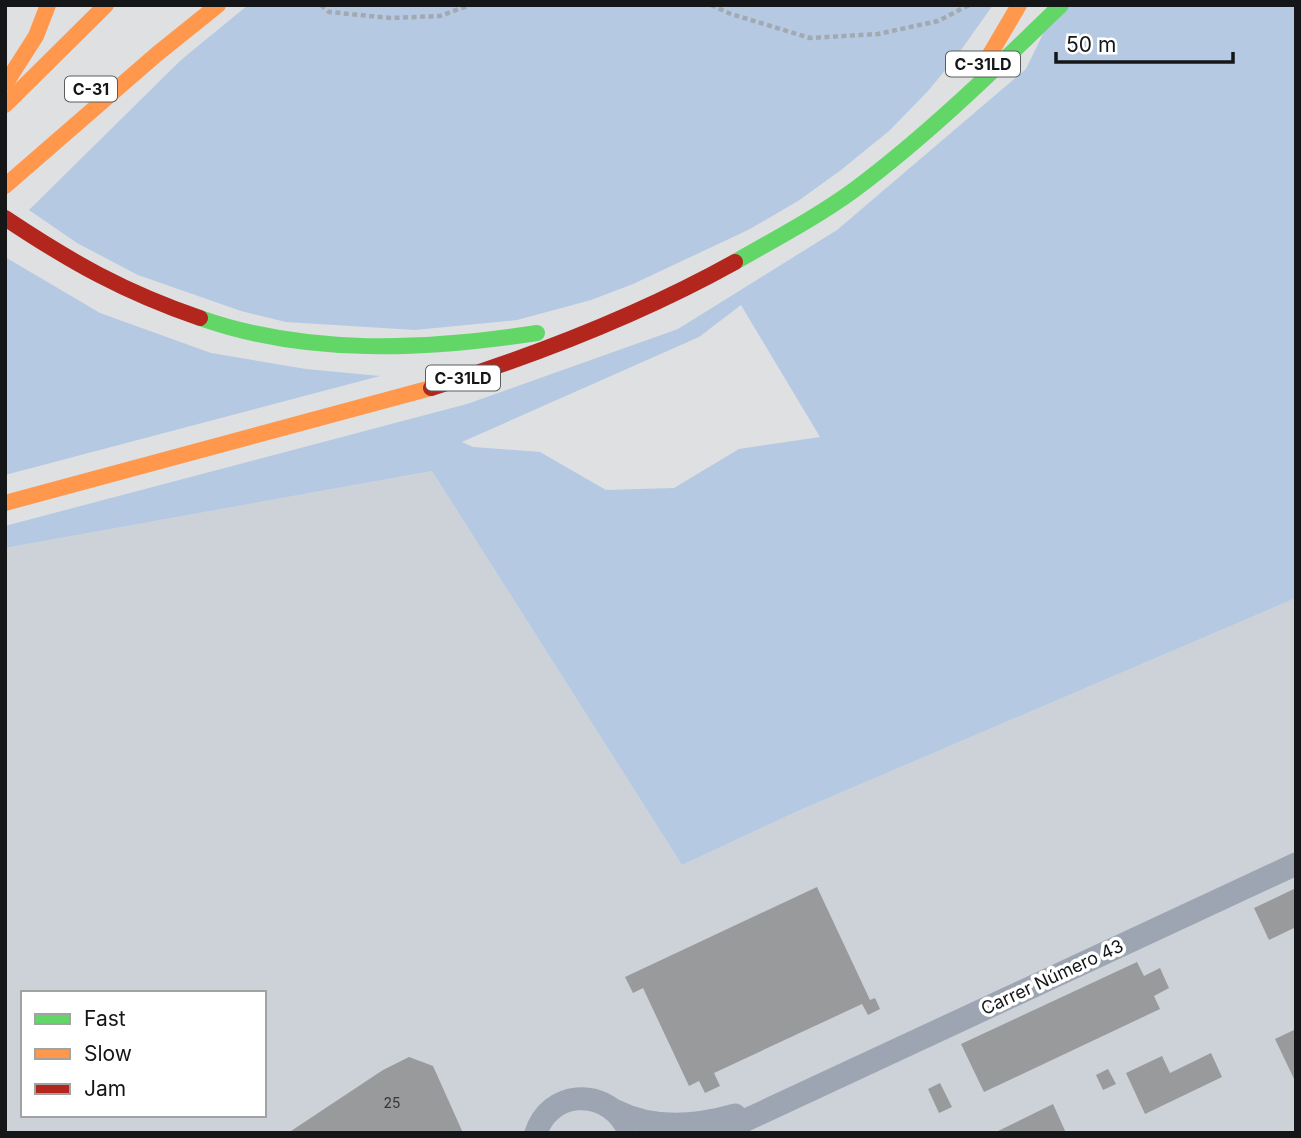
<svg xmlns="http://www.w3.org/2000/svg" width="1301" height="1138" font-family="Inter,sans-serif">
<style>
.built{fill:#cdd2d9;fill-rule:evenodd}
.green{fill:#b5c9e3;fill-rule:evenodd}
.building{fill:#989a9c}
.lines{fill:none;stroke-linecap:round;stroke-linejoin:round}
.path{stroke:#a2a9b0;stroke-width:4.5;stroke-dasharray:5 3.5;stroke-linecap:butt}
.street{stroke:#9da5b2;stroke-width:23}
.fast{stroke:#63d668;stroke-width:16}
.slow{stroke:#ff974d;stroke-width:16}
.jam{stroke:#b3261e;stroke-width:16}
.labels{text-anchor:middle;dominant-baseline:central;stroke-width:7;stroke-linejoin:round;paint-order:stroke}
.number-label{font-size:14px;fill:#353738}
.shield{fill:#fff;stroke:#5a5c5d;stroke-width:2}
.shield-label{font-size:16px;font-weight:bold;fill:#141617}
.street-label{font-size:18px;fill:#141617;stroke:#fff}
</style>
<rect width="100%" height="100%" fill="#dee0e2"/>
<path class="built" d="M432,471L682,865L800,810L1296,598V1133H10L5,1129V548ZM23,993H264V1115H23Z"/>
<g class="green">
<polygon points="248,5 993,5 956,57 928,91 889,131 841,170 798,201 748,230 633,284 591,300 517,320 415,330 286,322 241,311 138,275 77,243 29,210 181,60"/>
<path d="M1057,5H1296V598L800,810L682,865L432,471L5,548V526L467,404L678,329L837,230L1026,69ZM741,305L820,437L739,449L674,488L606,490L540,452L473,447L462,442L699,337Z"/>
<polygon points="5,257 100,313 211,353 306,369 380,376 5,475"/>
</g>
<g class="building">
<polygon points="817,887 870,1000 875,998 880,1009 868,1015 862,1004 714,1073 720,1086 705,1093 699,1081 689,1086 643,988 633,993 625,977"/>
<polygon points="1296,888 1296,927 1269,940 1254,908"/>
<polygon points="1137,962 1144,976 1160,968 1169,988 1154,996 1160,1009 984,1092 961,1044"/>
<polygon points="1296,1029 1296,1083 1275,1039"/>
<polygon points="1211,1053 1222,1077 1145,1114 1126,1073 1162,1056 1170,1073"/>
<polygon points="409,1057 433,1066 463,1133 288,1133 383,1070"/>
<polygon points="1108,1069 1116,1084 1103,1090 1096,1075"/>
<polygon points="940,1083 952,1107 939,1113 928,1089"/>
<polygon points="1053,1104 1066,1133 994,1133"/>
</g>
<g class="lines">
<g class="path">
<polyline points="321,5 329,12 391,18 440,16 470,5"/>
<polyline points="711,5 731,14 810,38 878,34 938,21 969,5"/>
</g>
<g class="street">
<path d="M616,1111C653,1130 696,1126 735,1115"/>
<path d="M536,1133C549,1091 603,1087 625,1124"/>
<polyline points="718,1133 1296,864"/>
</g>
<g class="fast">
<path d="M735,262C775,239 817,217 854,190C928,135 995,69 1061,5"/>
<path d="M200,318C308,356 426,350 537,333"/>
</g>
<g class="slow">
<polyline points="989,56 1019,5"/>
<polyline points="6,83 36,36 48,5"/>
<polyline points="5,105 106,5"/>
<polyline points="5,186 157,54 218,5"/>
<polyline points="5,503 431,388"/>
</g>
<g class="jam">
<path d="M5,218C71,262 124,292 200,318"/>
<path d="M431,388C536,355 638,316 735,262"/>
</g>
</g>
<g class="labels">
<g class="number-label">
<text x="392" y="1102">25</text>
</g>
<g class="shield">
<rect x="946" y="51.5" width="74" height="25" rx="5"/>
<rect x="65" y="76.5" width="52" height="25" rx="5"/>
<rect x="426" y="365.5" width="74" height="25" rx="5"/>
</g>
<g class="shield-label">
<text x="983" y="64">C-31LD</text>
<text x="91" y="89">C-31</text>
<text x="463" y="378">C-31LD</text>
</g>
<g class="street-label">
<text transform="translate(1052 977) rotate(-25)">Carrer Número 43</text>
</g>
</g>
<rect width="1301" height="1138" fill="none" stroke="#141617" stroke-width="14"/>
<rect x="21" y="991" width="245" height="126" fill="#ffffff" stroke="#a1a2a2" stroke-width="2"/>
<rect x="35" y="1014" width="35" height="10" fill="#63d668" stroke="#a1a2a2" stroke-width="2"/>
<text x="84" y="1026" font-size="21" fill="#141617">Fast</text>
<rect x="35" y="1049" width="35" height="10" fill="#ff974d" stroke="#a1a2a2" stroke-width="2"/>
<text x="84" y="1061" font-size="21" fill="#141617">Slow</text>
<rect x="35" y="1084" width="35" height="10" fill="#b3261e" stroke="#a1a2a2" stroke-width="2"/>
<text x="84" y="1096" font-size="21" fill="#141617">Jam</text>
<path d="M1056 52v10h177v-10" fill="none" stroke="#141617" stroke-width="3.5"/>
<text x="1066" y="52" font-size="21" fill="#141617" stroke="#ffffff" stroke-width="5" paint-order="stroke">50 m</text>
</svg>
